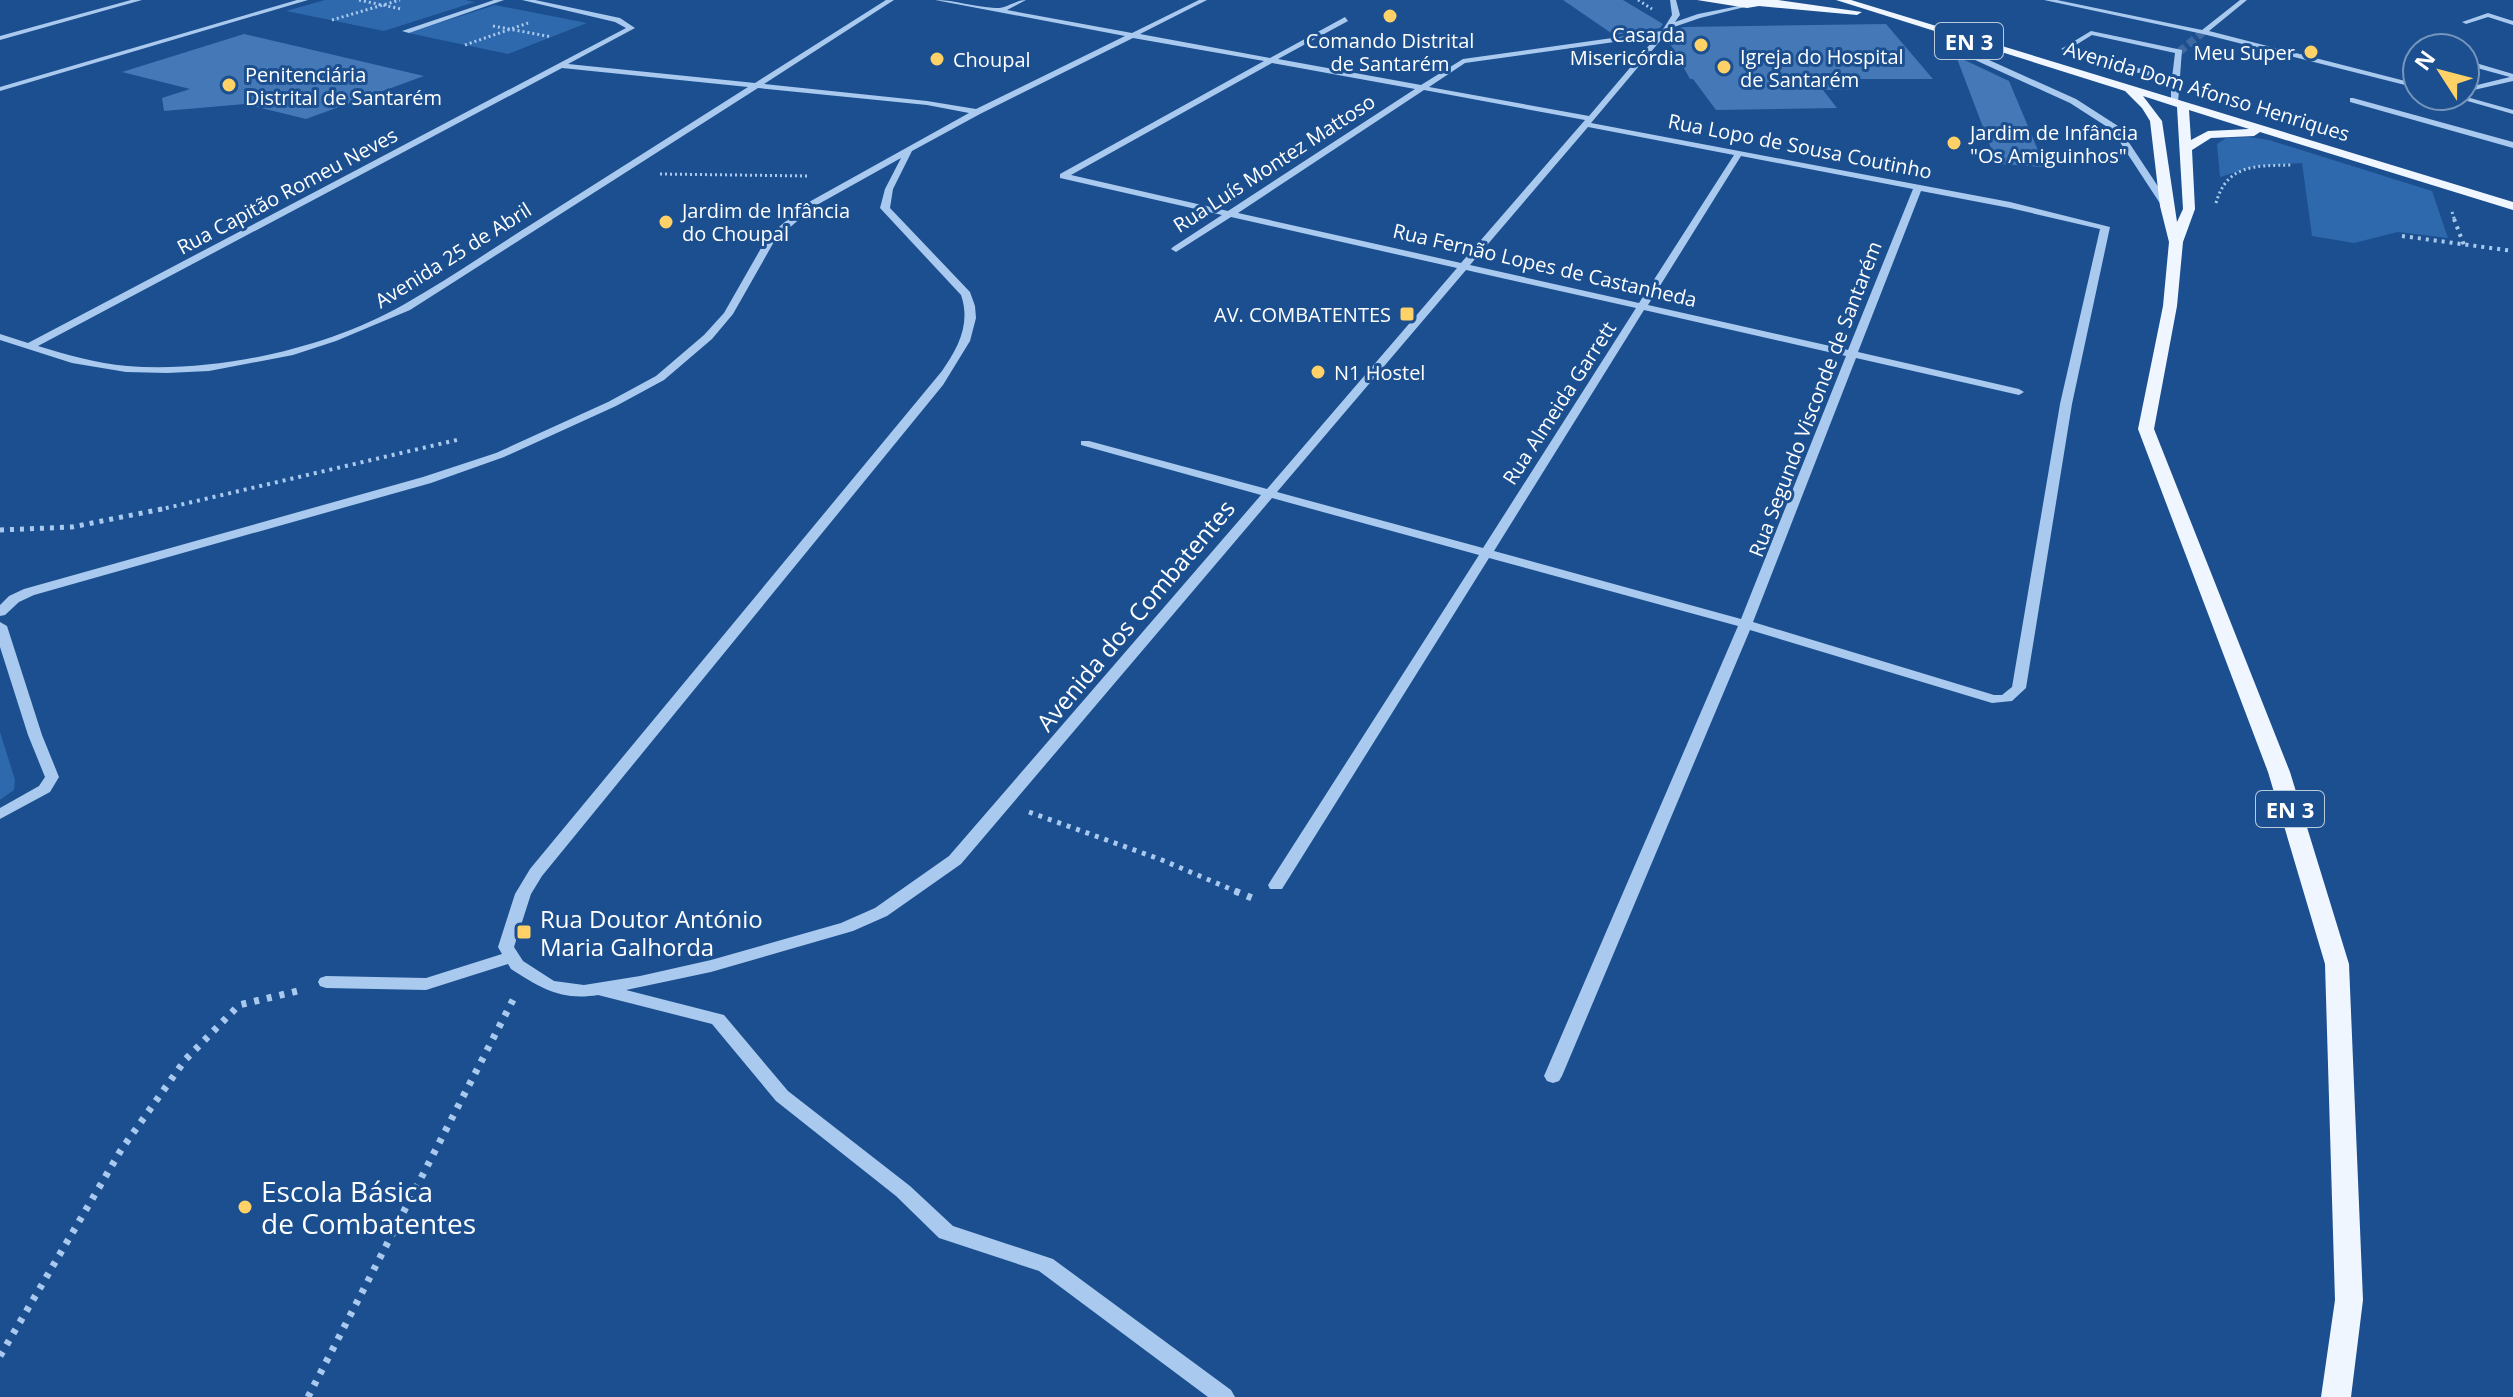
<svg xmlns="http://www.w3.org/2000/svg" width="2513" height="1397" font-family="'Open Sans',sans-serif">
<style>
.green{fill:#2e69ad}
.building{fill:#4478b7}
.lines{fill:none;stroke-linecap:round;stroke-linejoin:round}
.minor-tunnel{stroke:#3d69a0;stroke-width:8;stroke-dasharray:8 4;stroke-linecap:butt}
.path-far3{stroke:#a9c9ee;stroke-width:3;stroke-dasharray:2 3;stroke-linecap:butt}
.path-far2{stroke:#a9c9ee;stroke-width:4;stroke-dasharray:3 5;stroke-linecap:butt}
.path-far1{stroke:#a9c9ee;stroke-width:5;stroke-dasharray:4 6;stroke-linecap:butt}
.path{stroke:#a9c9ee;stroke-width:7;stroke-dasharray:5 8;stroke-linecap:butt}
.minor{fill:#a9c9ee;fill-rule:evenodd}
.major{fill:#f0f6ff;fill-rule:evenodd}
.poi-dot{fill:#ffd166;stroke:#1b4f8f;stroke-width:3}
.labels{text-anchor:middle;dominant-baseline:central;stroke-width:6;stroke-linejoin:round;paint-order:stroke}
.far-poi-label{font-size:20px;fill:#fff;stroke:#1b4f8f;text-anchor:start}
.far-street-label{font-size:20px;fill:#fff;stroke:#1b4f8f}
.shield{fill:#1b4f8f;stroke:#bbcadd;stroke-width:2}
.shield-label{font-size:22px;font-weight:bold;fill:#fff}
.street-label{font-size:24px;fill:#fff;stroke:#1b4f8f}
.poi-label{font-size:24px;fill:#fff;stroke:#1b4f8f;text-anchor:start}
.near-poi-label{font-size:28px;fill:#fff;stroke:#1b4f8f;text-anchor:start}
</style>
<rect width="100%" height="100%" fill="#1b4f8f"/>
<g class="green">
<polygon points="325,0 465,0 475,2 384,31 286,11"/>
<polygon points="495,5 587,23 508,54 408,33"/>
<polygon points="2249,137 2269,140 2432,191 2448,238 2398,232 2354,243 2312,236 2302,163 2256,166 2220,177 2217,144 2226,138"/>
<polygon points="0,732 15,780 14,790 0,800"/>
</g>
<g class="building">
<polygon points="1563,0 1623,0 1663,24 1660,28 1614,35"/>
<polygon points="1886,24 1933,79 1850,79 1861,89 1823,90 1837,108 1716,110 1693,79 1690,79 1667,38 1673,31 1683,27"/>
<polygon points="244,34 424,76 306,119 245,104 164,111 162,98 190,89 122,72"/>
<polygon points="1956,56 2009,81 2045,167 1997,164"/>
</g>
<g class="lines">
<polyline class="minor-tunnel" points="2179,52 2203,32"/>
<g class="path-far3">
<polyline points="359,0 401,9"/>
<polyline points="1638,0 1652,9"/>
<polyline points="332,20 400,0"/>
<polyline points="493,26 552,37"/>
<polyline points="465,45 528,23"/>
<polyline points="660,174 810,176"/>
<path d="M2216,203C2227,164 2255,166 2291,165"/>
<polyline points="2452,212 2455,221"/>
</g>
<g class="path-far2">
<polyline points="2454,219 2464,245"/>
<polyline points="2402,236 2513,251"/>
<polyline points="158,510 461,439"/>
</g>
<g class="path-far1">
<polyline points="0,530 72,527 167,508"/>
<polyline points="1029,812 1162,860 1240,893"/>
</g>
<g class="path">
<polyline points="1235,891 1252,898"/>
<polyline points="0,1356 121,1150 185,1060 239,1005 302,990"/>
<polyline points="308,1397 515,996"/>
</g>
<g class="minor">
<polygon points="131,0 142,0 0,40 0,36"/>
<polygon points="297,0 308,0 0,91 0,87"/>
<polygon points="494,0 504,0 409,33 402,31"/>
<path d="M522,0H535L620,18L635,28L568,64L755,83L886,0H894L764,84L927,101L976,109L1125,36L935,0C955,0 974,7 995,8C1006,9 1015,0 1026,0L1007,10L1132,33L1199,0H1207L1140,34L1270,58L1345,17L1348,21L1278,59L1421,85L1463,59L1662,31L1672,15L1670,0H1676L1680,15L1675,22L1698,14L1749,4V6L1700,18L1671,28L1591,123L2010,202L2110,227L2072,404L2026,688L2012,701L1992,703L1750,630L1562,1076L1559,1081L1553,1083L1547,1081L1544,1076L1738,626L1489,558L1282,889H1270L1268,885L1479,555L1272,498L961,864L887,916L853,931L711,972L626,990L724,1015L788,1091L910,1186L953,1226L1053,1259L1231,1390L1235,1397H1208L1039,1271L939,1238L896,1196L776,1101L712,1024L598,995C561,1001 541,988 511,969L508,964L426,990L326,988L320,986L318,982L320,978L326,976L426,978L502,954L498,947L515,894L530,869L942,371C958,348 971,324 961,295L880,208L885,189L901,158L815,206L775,240L733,314L712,339L664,380L616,406L504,457L431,483L34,595L19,602L5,615L0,616V605L9,596L24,589L423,477L496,453L608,402L656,376L704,335L724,313L768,236L809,202L969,113L927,105L758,88L410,310L336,341L293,355L209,371L167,373L126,372L72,363L0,340V334L28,343L626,28L615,22ZM1657,36L1589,116L1429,87L1465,63ZM1133,38L1264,61L1060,174V178L1222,215L1173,247L1171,249L1176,252L1231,217L1457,268L1267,489L1089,441H1081V445L1261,495L949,856L875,908L841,923L711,960L640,976L584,985L554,981L523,961L514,947L531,894L542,876L943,385L970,341L976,318L975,306L970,292L890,208L893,189L912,151L980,114ZM1272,63L1415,89L1228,211L1071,175ZM562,68L748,87C676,133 604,178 532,224C489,251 447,280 403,305C325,349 216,373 127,366C96,363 67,355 38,346ZM1424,90L1585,120L1461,263L1238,213ZM1588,127L1734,155L1639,303L1470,265ZM1741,156L1913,189L1848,350L1648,305ZM1921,191L2010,208L2100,229L2060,404L2012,687L2002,695H1994L1753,622L1856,358L2019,395L2024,392L2019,389L1858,352ZM1466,270L1636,308L1483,548L1277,492ZM1644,310L1846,356L1741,619L1494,551Z"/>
<polygon points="2044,0 2057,0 2202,30 2240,0 2247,0 2209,31 2417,84 2417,88 2203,34"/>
<polygon points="2488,13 2513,21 2513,25 2488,17 2466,24 2462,22"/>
<path d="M2091,31L2182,50L2178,103L2171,101V83L2061,49ZM2092,35L2175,53L2172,78L2071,48Z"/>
<polygon points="1944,33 1951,35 1949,42 2076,99 2118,126 2171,206 2169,208 2163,208 2112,130 2070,103 1942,45"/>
<polygon points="2469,61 2513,74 2513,81 2465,92 2465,88 2510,77 2466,65 2466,61"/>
<polygon points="2450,96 2463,96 2513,110 2513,114"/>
<polygon points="2353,98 2513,142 2513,148 2350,102 2350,98"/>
<polygon points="0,622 7,626 42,735 59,777 50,792 0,819 0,808 39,786 45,777 28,735 0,647"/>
</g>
<g class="major">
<polygon points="1697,0 1778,0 1862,12 1857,15 1759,6 1747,8"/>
<path d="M1836,0H1851L2513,202V210L2260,132L2254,136L2211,138L2192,150L2195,209L2183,242L2177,306L2154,429L2290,772L2349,964L2363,1300L2351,1397H2321L2335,1300L2325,964L2268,772L2138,429L2163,306L2169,242L2160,206L2150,121L2142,108L2125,91ZM2143,96L2177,107L2183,209L2177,222L2162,121ZM2189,110L2249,129L2208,131L2191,140Z"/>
</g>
</g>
<g class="poi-dot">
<circle cx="1390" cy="16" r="8"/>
<circle cx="1701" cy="45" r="8"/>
<circle cx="2311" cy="52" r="8"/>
<circle cx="937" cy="59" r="8"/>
<circle cx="1724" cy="67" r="8"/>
<circle cx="229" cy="85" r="8"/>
<circle cx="1954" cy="143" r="8"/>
<circle cx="666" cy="222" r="8"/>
<rect x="1399" y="306" width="16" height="16" rx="4"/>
<circle cx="1318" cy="372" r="8"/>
<rect x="516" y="924" width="16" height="16" rx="4"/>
<circle cx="245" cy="1207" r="8"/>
</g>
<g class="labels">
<g class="far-poi-label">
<text x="1685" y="34" text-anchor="end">Casa da<tspan x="1685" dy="23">Misericórdia</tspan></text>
<text x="1390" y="40" text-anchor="middle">Comando Distrital<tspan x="1390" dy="23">de Santarém</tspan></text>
<text x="2295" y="52" text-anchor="end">Meu Super</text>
<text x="1740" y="56">Igreja do Hospital<tspan x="1740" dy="23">de Santarém</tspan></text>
<text x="953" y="59">Choupal</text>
<text x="245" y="74">Penitenciária<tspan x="245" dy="23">Distrital de Santarém</tspan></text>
<text x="1970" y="132">Jardim de Infância<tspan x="1970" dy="23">"Os Amiguinhos"</tspan></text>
<text x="682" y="210">Jardim de Infância<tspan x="682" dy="23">do Choupal</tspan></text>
<text x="1391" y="314" text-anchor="end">AV. COMBATENTES</text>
<text x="1334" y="372">N1 Hostel</text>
</g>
<g class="far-street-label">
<text transform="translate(2207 91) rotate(17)">Avenida Dom Afonso Henriques</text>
<text transform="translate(1800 146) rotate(11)">Rua Lopo de Sousa Coutinho</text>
<text transform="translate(1274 163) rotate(-33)">Rua Luís Montez Mattoso</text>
<text transform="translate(287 191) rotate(-28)">Rua Capitão Romeu Neves</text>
<text transform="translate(453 255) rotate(-32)">Avenida 25 de Abril</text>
<text transform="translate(1545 265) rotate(13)">Rua Fernão Lopes de Castanheda</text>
<text transform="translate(1815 399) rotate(-69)">Rua Segundo Visconde de Santarém</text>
<text transform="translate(1559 403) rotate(-57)">Rua Almeida Garrett</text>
</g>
<g class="shield">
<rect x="1935" y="23" width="68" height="36" rx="6"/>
<rect x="2256" y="791" width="68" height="36" rx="6"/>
</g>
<g class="shield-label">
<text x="1969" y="41">EN 3</text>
<text x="2290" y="809">EN 3</text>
</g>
<g class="street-label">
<text transform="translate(1135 615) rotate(-50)">Avenida dos Combatentes</text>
</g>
<g class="poi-label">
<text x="540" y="918">Rua Doutor António<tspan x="540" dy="28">Maria Galhorda</tspan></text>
</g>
<g class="near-poi-label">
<text x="261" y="1191">Escola Básica<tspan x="261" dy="32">de Combatentes</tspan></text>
</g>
</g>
<g transform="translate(2441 72) rotate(306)"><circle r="38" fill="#1b4f8f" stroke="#7695bc" stroke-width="2"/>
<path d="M0-6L14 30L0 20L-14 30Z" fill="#ffd166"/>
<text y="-12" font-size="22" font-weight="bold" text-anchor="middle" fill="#ffffff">N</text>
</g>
</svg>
